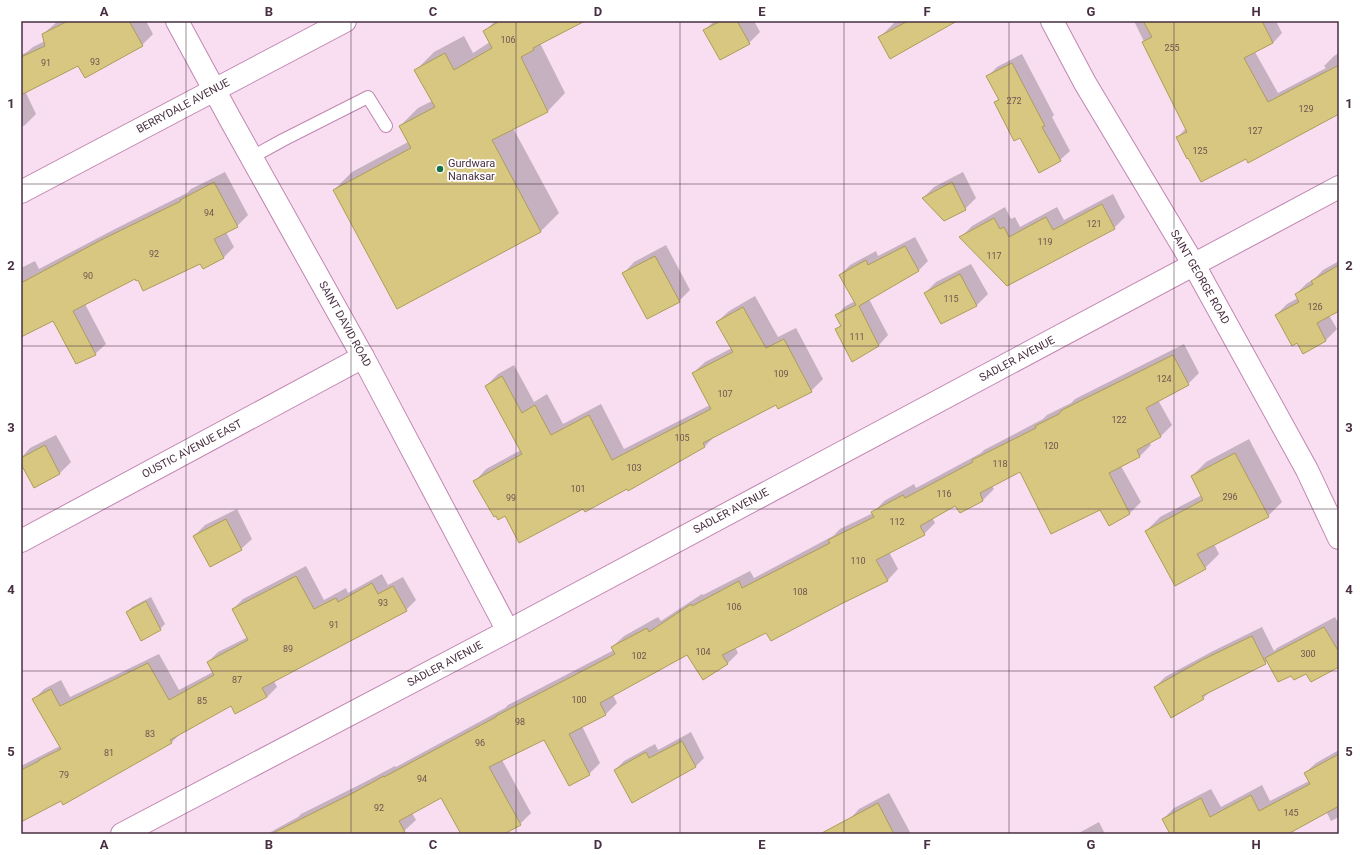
<svg xmlns="http://www.w3.org/2000/svg" width="1360" height="855" font-family="Roboto,sans-serif">
<style>
.shadow{fill:#0003}
.building{fill:#d8c780;stroke:#ad9d57}
.lines{fill:none;stroke-linecap:round;stroke-linejoin:round}
.lane-casing{stroke:#c186b2;stroke-width:14}
.street-casing{stroke:#c186b2;stroke-width:24}
.lane{stroke:#fff;stroke-width:12}
.street{stroke:#fff;stroke-width:22}
.grid{fill:none;stroke:#482f41;stroke-width:1;stroke-opacity:0.55}
.poi-dot{fill:#157045;stroke:#fff;stroke-width:1.5}
.labels{text-anchor:middle;dominant-baseline:central;stroke-width:3.5;stroke-linejoin:round;paint-order:stroke}
.number-label{font-size:9px;fill:#6c5551}
.street-label{font-size:11px;fill:#482f41;stroke:#fff}
.poi-label{font-size:11px;fill:#482f41;stroke:#fff;text-anchor:start}
.neatline{fill:none;stroke:#482f41;stroke-width:1.5}
.grid-label{font-size:13px;text-anchor:middle;font-weight:bold;fill:#482f41}
</style>
<rect width="100%" height="100%" fill="#f8def0"/>
<g class="shadow">
<polygon points="58,21 146,21 153,34 142,45 79,64 25,91 36,114 25,125 21,127 21,55 27,52 33,47 45,41 43,34"/>
<polygon points="495,21 583,21 540,43 565,93 548,111 513,128 559,213 541,231 397,307 334,190 352,172 408,142 400,126 418,108 432,101 416,70 434,52 464,36 473,53 490,42 485,31"/>
<polygon points="714,21 754,21 760,32 749,43 705,30"/>
<polygon points="896,21 955,21 879,38"/>
<polygon points="1134,21 1276,21 1282,33 1273,43 1255,52 1278,93 1326,68 1324,66 1334,56 1339,53 1339,113 1247,158 1178,137 1186,128"/>
<polygon points="1022,54 1054,115 1052,117 1070,151 1060,160 995,103 999,98 988,76 997,67"/>
<polygon points="225,172 248,215 237,226 226,232 234,247 224,257 203,267 201,263 138,279 135,278 85,304 106,344 95,354 54,320 21,328 21,268 35,261 39,269 113,230 187,193 191,189"/>
<polygon points="963,172 976,198 965,209 923,198 934,187"/>
<polygon points="1113,194 1125,217 1114,228 1007,285 961,237 972,226 1005,207 1011,219 1015,217 1020,227 1057,207 1064,220"/>
<polygon points="915,237 928,261 918,271 869,299 888,335 879,345 852,360 837,329 841,325 836,315 846,306 855,301 840,275 850,265 876,251 878,256"/>
<polygon points="666,245 690,290 679,301 624,273 634,262"/>
<polygon points="1339,261 1339,310 1329,315 1337,329 1326,340 1303,353 1297,342 1276,315 1287,304 1298,298 1296,294 1307,283 1313,280 1323,270"/>
<polygon points="971,264 988,294 977,305 941,323 925,293 936,282"/>
<polygon points="755,296 778,337 796,328 823,379 811,391 776,404 715,436 705,446 628,489 627,488 583,508 505,515 475,481 486,469 521,450 486,386 498,374 514,365 534,402 547,394 563,424 601,404 624,449 710,405 693,373 705,362 732,348 717,322 729,311"/>
<polygon points="1184,344 1199,373 1188,384 1158,400 1172,425 1161,436 1149,442 1151,445 1140,456 1121,466 1141,502 1130,513 1101,509 1020,471 992,486 994,489 983,500 956,504 932,517 935,523 924,534 889,552 898,569 887,581 766,631 735,647 738,653 727,664 688,653 613,695 617,703 606,714 582,726 600,763 589,774 545,739 502,760 531,813 520,824 502,834 462,834 441,797 412,813 416,820 404,831 406,834 267,834 298,817 301,814 363,783 395,766 396,767 505,708 508,705 614,650 612,647 624,636 658,617 661,621 702,594 703,595 750,571 754,578 833,536 840,529 873,513 884,501 914,484 916,488 981,453 984,450 1043,419 1047,415 1071,403 1075,399"/>
<polygon points="56,435 71,462 60,473 34,487 21,462 21,458 30,448"/>
<polygon points="1249,439 1282,502 1268,516 1214,544 1219,554 1205,568 1146,531 1160,517 1202,495 1192,476 1206,462"/>
<polygon points="237,509 252,539 241,549 194,536 205,525"/>
<polygon points="306,566 324,600 346,588 348,593 382,574 388,585 403,577 416,600 406,610 274,681 277,687 267,697 231,704 181,733 171,743 21,821 21,766 60,746 34,699 44,689 61,680 70,697 159,654 179,690 213,672 208,662 218,652 248,637 233,609 243,599"/>
<polygon points="151,597 165,624 160,629 127,612 132,607"/>
<polygon points="1335,617 1339,624 1339,666 1292,675 1268,661 1212,690 1203,698 1155,687 1165,677 1213,651 1262,627 1274,651 1277,648"/>
<polygon points="691,732 704,758 695,767 615,770 624,761 655,744 658,750"/>
<polygon points="1339,750 1339,817 1331,821 1326,811 1286,834 1171,834 1163,819 1174,808 1211,789 1221,807 1262,785 1270,801 1309,781 1305,773 1316,763"/>
<polygon points="889,793 911,834 856,834 849,820 859,809"/>
<polygon points="1099,822 1105,834 1077,834"/>
</g>
<g class="building">
<polygon points="68,21 129,21 143,46 85,78 78,66 21,95 21,57 45,46 42,34"/>
<polygon points="500,21 585,21 533,48 534,50 521,57 548,112 492,140 541,232 397,309 333,190 411,148 399,126 435,107 414,70 445,53 454,70 492,48 483,31"/>
<polygon points="721,21 737,21 750,44 720,60 703,30"/>
<polygon points="908,21 957,21 890,59 878,37"/>
<polygon points="1143,21 1262,21 1273,43 1244,58 1268,102 1339,65 1339,114 1248,163 1246,159 1201,182 1188,158 1187,159 1176,137 1187,132 1142,42 1152,37"/>
<polygon points="1012,63 1045,126 1042,127 1061,161 1039,173 1020,138 1014,141 994,102 999,100 986,76"/>
<polygon points="214,182 238,227 214,239 224,258 203,269 200,264 143,291 138,280 136,281 135,279 73,311 96,355 76,364 53,321 21,337 21,283 101,240 181,201 180,200"/>
<polygon points="952,182 966,210 944,221 922,198"/>
<polygon points="1102,204 1115,229 1007,286 959,237 994,218 1000,229 1004,227 1009,237 1046,217 1053,230"/>
<polygon points="905,246 919,271 859,306 879,346 852,362 835,329 841,326 835,315 856,305 839,275 866,260 868,265"/>
<polygon points="655,256 680,302 647,319 622,273"/>
<polygon points="1339,265 1339,311 1317,323 1326,341 1303,354 1297,343 1292,346 1275,315 1299,302 1295,294 1313,284 1311,281"/>
<polygon points="960,274 977,306 941,324 924,293"/>
<polygon points="743,307 766,348 784,339 812,392 778,409 776,405 703,443 705,447 628,491 627,489 585,512 583,509 519,543 505,516 498,520 496,516 494,517 473,481 522,454 485,386 502,376 522,413 535,405 551,435 589,415 612,460 711,409 692,373 733,352 716,322"/>
<polygon points="1173,355 1189,385 1146,408 1161,437 1137,450 1140,457 1109,473 1130,514 1109,526 1100,510 1051,534 1020,472 980,493 983,501 960,513 955,506 920,526 925,535 876,560 888,581 841,604 771,641 766,633 722,655 728,664 703,680 687,655 600,703 606,715 569,734 590,775 569,786 544,740 489,767 521,825 504,834 461,834 441,798 399,821 406,834 271,834 351,794 384,776 384,777 496,717 496,716 615,654 611,647 647,628 649,632 691,604 692,606 739,581 742,588 830,543 828,540 874,517 871,512 903,495 905,498 973,462 972,460 1036,428 1035,426 1059,414 1062,410"/>
<polygon points="45,445 60,474 34,488 21,464 21,458"/>
<polygon points="1235,453 1269,517 1197,554 1206,569 1175,586 1145,531 1203,500 1191,476"/>
<polygon points="226,519 242,550 210,567 193,536"/>
<polygon points="296,576 314,609 336,598 338,602 372,583 378,594 393,586 407,611 262,688 267,697 235,714 231,706 170,740 172,743 63,805 61,801 21,822 21,770 39,761 39,760 61,749 32,699 51,689 60,706 148,663 169,700 214,675 207,662 248,640 232,609"/>
<polygon points="146,601 161,630 141,641 126,612"/>
<polygon points="1324,627 1339,652 1339,667 1311,682 1306,674 1294,680 1291,676 1278,682 1265,658"/>
<polygon points="1252,636 1266,664 1202,696 1204,699 1171,718 1154,687 1204,659"/>
<polygon points="682,741 696,767 632,803 614,770 646,752 649,758"/>
<polygon points="1339,754 1339,806 1288,834 1170,834 1162,819 1201,798 1210,817 1251,795 1259,811 1310,784 1304,773"/>
<polygon points="878,803 894,834 820,834"/>
</g>
<g class="lines">
<g class="lane-casing">
<polyline id="lane" points="252,157 283,140 368,97 386,126"/>
</g>
<g class="street-casing">
<g id="street">
<polyline points="177,21 229,117 363,357 508,631"/>
<polyline points="1052,21 1085,83 1194,265 1307,470 1339,538"/>
<polyline points="21,192 345,21"/>
<polyline points="21,541 363,357"/>
<polyline points="122,834 508,631 1339,187"/>
</g>
</g>
<use href="#lane" class="lane"/>
<use href="#street" class="street"/>
</g>
<path class="grid" d="M186,21V834M351,21V834M516,21V834M680,21V834M844,21V834M1009,21V834M1174,21V834M21,184H1339M21,346H1339M21,509H1339M21,671H1339"/>
<circle class="poi-dot" cx="440" cy="169" r="4"/>
<g class="labels">
<g class="number-label">
<text x="508" y="40">106</text>
<text x="1172" y="48">255</text>
<text x="95" y="62">93</text>
<text x="46" y="63">91</text>
<text x="1014" y="101">272</text>
<text x="1306" y="109">129</text>
<text x="1255" y="131">127</text>
<text x="1200" y="151">125</text>
<text x="209" y="213">94</text>
<text x="1094" y="224">121</text>
<text x="1045" y="242">119</text>
<text x="154" y="254">92</text>
<text x="994" y="256">117</text>
<text x="88" y="276">90</text>
<text x="951" y="299">115</text>
<text x="1315" y="307">126</text>
<text x="857" y="337">111</text>
<text x="781" y="374">109</text>
<text x="1164" y="379">124</text>
<text x="725" y="394">107</text>
<text x="1119" y="420">122</text>
<text x="682" y="438">105</text>
<text x="1051" y="446">120</text>
<text x="1000" y="464">118</text>
<text x="634" y="468">103</text>
<text x="578" y="489">101</text>
<text x="944" y="494">116</text>
<text x="1230" y="497">296</text>
<text x="511" y="498">99</text>
<text x="897" y="522">112</text>
<text x="858" y="561">110</text>
<text x="800" y="592">108</text>
<text x="383" y="603">93</text>
<text x="734" y="607">106</text>
<text x="334" y="625">91</text>
<text x="288" y="649">89</text>
<text x="703" y="652">104</text>
<text x="1308" y="654">300</text>
<text x="639" y="656">102</text>
<text x="237" y="680">87</text>
<text x="579" y="700">100</text>
<text x="202" y="701">85</text>
<text x="520" y="722">98</text>
<text x="150" y="734">83</text>
<text x="480" y="743">96</text>
<text x="109" y="753">81</text>
<text x="64" y="775">79</text>
<text x="422" y="779">94</text>
<text x="379" y="808">92</text>
<text x="1291" y="813">145</text>
</g>
<g class="street-label">
<text transform="translate(183 106) rotate(-28)">BERRYDALE AVENUE</text>
<text transform="translate(1200 277) rotate(60)">SAINT GEORGE ROAD</text>
<text transform="translate(345 324) rotate(61)">SAINT DAVID ROAD</text>
<text transform="translate(1017 359) rotate(-28)">SADLER AVENUE</text>
<text transform="translate(192 449) rotate(-28)">OUSTIC AVENUE EAST</text>
<text transform="translate(731 511) rotate(-28)">SADLER AVENUE</text>
<text transform="translate(445 664) rotate(-28)">SADLER AVENUE</text>
</g>
<g class="poi-label">
<text x="448" y="163">Gurdwara<tspan x="448" dy="13">Nanaksar</tspan></text>
</g>
</g>
<rect width="1360" height="855" fill="none" stroke="#ffffff" stroke-width="44"/>
<rect x="22" y="22" width="1316" height="811" class="neatline"/>
<g class="grid-label">
<text x="104" y="16">A</text>
<text x="269" y="16">B</text>
<text x="433" y="16">C</text>
<text x="598" y="16">D</text>
<text x="762" y="16">E</text>
<text x="927" y="16">F</text>
<text x="1091" y="16">G</text>
<text x="1256" y="16">H</text>
<text x="11" y="108">1</text>
<text x="1349" y="108">1</text>
<text x="11" y="270">2</text>
<text x="1349" y="270">2</text>
<text x="11" y="432">3</text>
<text x="1349" y="432">3</text>
<text x="11" y="594">4</text>
<text x="1349" y="594">4</text>
<text x="11" y="756">5</text>
<text x="1349" y="756">5</text>
<text x="104" y="849">A</text>
<text x="269" y="849">B</text>
<text x="433" y="849">C</text>
<text x="598" y="849">D</text>
<text x="762" y="849">E</text>
<text x="927" y="849">F</text>
<text x="1091" y="849">G</text>
<text x="1256" y="849">H</text>
</g>
</svg>
